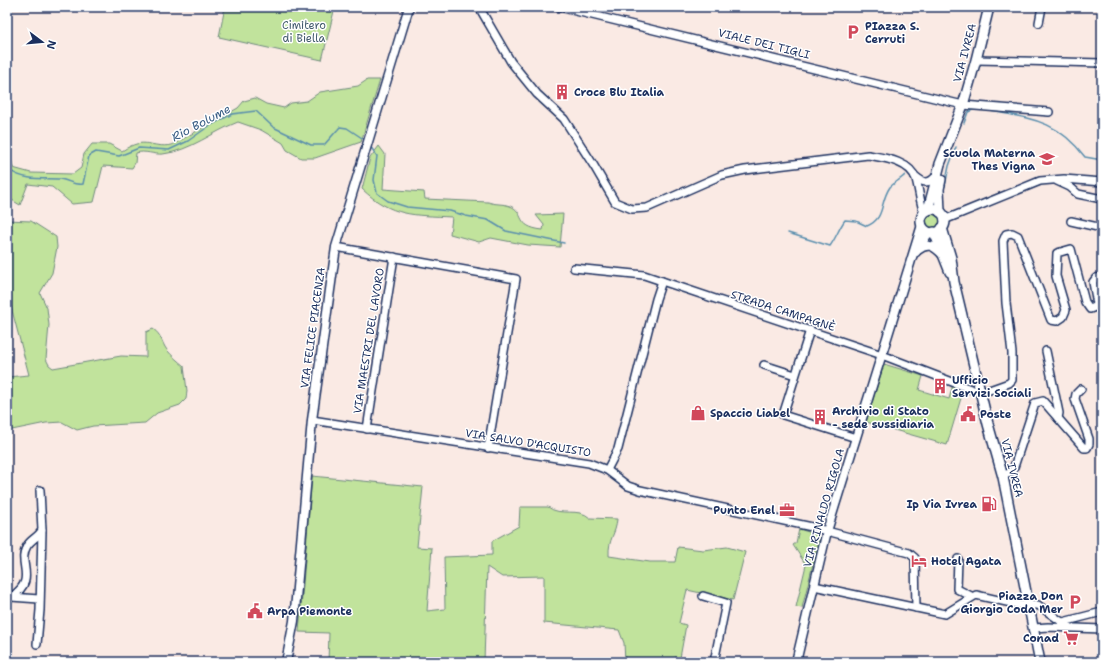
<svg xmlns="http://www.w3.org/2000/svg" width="1109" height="669" font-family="'Shantell Sans',sans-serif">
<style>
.green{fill:#c1e39c;stroke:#6e897d}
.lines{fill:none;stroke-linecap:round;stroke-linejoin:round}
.stream{stroke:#588dad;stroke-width:1.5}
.minor-casing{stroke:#1b2f5e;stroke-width:10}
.tertiary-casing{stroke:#1b2f5e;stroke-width:11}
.secondary-casing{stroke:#1b2f5e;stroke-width:12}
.minor{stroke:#fff;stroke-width:7}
.tertiary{stroke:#fff;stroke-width:8}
.secondary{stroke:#fff;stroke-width:9}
.labels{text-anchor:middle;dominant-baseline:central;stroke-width:3;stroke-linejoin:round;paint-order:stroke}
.park-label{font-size:11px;fill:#445c6e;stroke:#fff}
.poi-label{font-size:11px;font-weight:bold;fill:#1b2f5e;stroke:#fff;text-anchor:start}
.street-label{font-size:11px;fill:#1b2f5e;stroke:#fff}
.water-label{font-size:12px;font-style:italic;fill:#3a5e85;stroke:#fff}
</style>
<rect width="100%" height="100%" fill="#faeae4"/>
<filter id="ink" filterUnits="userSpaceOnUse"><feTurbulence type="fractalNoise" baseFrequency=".025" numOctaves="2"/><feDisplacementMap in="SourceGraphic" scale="8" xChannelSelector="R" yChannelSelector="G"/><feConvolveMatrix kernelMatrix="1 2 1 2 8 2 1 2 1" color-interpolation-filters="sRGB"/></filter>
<g filter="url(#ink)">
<g class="green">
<polygon points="225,7 335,7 322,60 219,37"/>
<path d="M367,80H380L361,142L315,158H301L287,150L283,143L261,130L238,122C214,131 190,151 163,154C154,155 145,150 136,153L135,163L132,168L103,166L94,202L72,204L52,187L28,184L20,205L7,197V137L13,168L31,173L73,174L81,168L84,154L92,144H109L122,151C146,135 150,149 172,145L238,108L244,101L255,98L266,104L284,108L291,103L307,101L320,92L358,86Z"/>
<path d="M379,146L385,154L383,189L424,192L425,199L488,202C495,205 503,203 510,206C526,212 514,227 543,230L544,225L536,215L563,214L560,247L528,245L491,238L479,242L450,234L452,217C413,215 392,217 362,189L370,158Z"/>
<circle cx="933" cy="221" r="8"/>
<path d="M7,220L31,221L56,237L57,247L52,273L40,293L47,308L49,325L46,359L49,365L53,368L121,356L146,357V332L153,329C162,335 161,342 167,350C172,356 178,361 184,366L187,391L186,399L180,405L157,413L145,423L93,426L77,430L62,422L46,423L7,431V377L29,375L8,295Z"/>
<polygon points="884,364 923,376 919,390 949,399 953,384 964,388 947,445 866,422"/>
<path d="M312,476L423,487L417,547L432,548L427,611L445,609L444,557L492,555V541L519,526L520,507H548C560,517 579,507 590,518L617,519C616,535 608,538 609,556L650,562H675L678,547L703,550L727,547L745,552L733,600L687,590L679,623L686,625L680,658L675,657L674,662H625L624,643L619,630L544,623V576L502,577L487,567L484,662H328L329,633L299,632Z"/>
<polygon points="799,529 818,535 819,540 802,608 796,607 806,565 793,545 796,543"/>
</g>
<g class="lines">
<g class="stream">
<path d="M985,110C1030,119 1055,118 1085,157L1102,160"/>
<polyline points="964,123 968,112 975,109"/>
<polyline points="370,146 377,156 374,180 377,193 388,201 407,207 450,211 466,216 488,220 506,231 564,243"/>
<path d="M7,152L11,171C24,181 45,178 60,179C69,180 74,186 83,184L89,156L96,152L119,156L139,148L169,150L188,141L209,126L232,114L256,111L273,127L311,145H324L340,127L347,128L365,140"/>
<polyline points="945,186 949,166 956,147"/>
<path d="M788,233L830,246C836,238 839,228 845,220L856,221L867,226C886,218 879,203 890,187C894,183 901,179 905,175"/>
</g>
<g class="minor-casing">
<g id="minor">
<path d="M479,7L511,62L537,94L564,119L594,166L615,202L632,209L647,208L722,175L745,170L868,155C884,158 910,161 916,179C919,190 920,202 924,213"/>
<polyline points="559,7 963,105 1049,112"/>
<polyline points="1039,23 1042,7"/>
<polyline points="976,60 1102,63"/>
<path d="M915,176C923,183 928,185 936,176"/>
<polyline points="1057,181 1070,187 1078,194 1102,199"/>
<polyline points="944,220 1040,181 1064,179 1102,182"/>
<polyline points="1071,221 1102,228"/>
<polyline points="336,247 516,279 488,448"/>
<polyline points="574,268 644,275 882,355 981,393 1009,383 1012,380 1012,353 1006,303 1003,241 1006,234 1012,233 1018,236 1051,320 1057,321 1063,317 1066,310 1056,276 1057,253 1071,249 1085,302 1090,309 1095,307 1097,304 1093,282 1096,278 1102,277"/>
<polyline points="810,330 783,415 856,438"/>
<polyline points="1046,351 1059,413 1058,418"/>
<polyline points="764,365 795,375"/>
<polyline points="312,420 589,463 607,470 628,486 640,490 812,527 909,553 915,558 916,608"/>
<polyline points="367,429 394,257"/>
<polyline points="607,470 618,449 656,299 662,281"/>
<polyline points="1003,477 1013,470 1035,403 1043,401 1084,448 1087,448 1089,444 1089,439 1075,399 1076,394 1081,389"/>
<polyline points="958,559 957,589 971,596"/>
<polyline points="814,586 945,614 976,595 1020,605 1038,605 1069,627"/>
<polyline points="703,596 726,603 714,662"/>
<path d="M11,597C39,579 16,564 27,546C31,539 39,537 42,530L40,490"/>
<polyline points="11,597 39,599"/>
<polyline points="1063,622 1102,612"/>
<polyline points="1034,628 1048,627 1102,629"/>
<polyline points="37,644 40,610 42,531"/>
</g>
</g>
<g class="tertiary-casing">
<g id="tertiary">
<path d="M918,250C928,242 934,246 942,254"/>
<polyline points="916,252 929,232"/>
<polyline points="286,662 294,621 312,420 336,247 409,7"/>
<polyline points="796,662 827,531 922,225"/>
</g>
</g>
<g class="secondary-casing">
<g id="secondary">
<circle cx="933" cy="221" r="12"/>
<polyline points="928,210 940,164 963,105 976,60 989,7"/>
<polyline points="940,212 939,189 941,179"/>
<polyline points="942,228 951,258 954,282 988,424 1003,477 1040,662"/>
<polyline points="934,232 950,272"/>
</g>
</g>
<use href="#minor" class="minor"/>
<use href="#tertiary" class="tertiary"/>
<use href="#secondary" class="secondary"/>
</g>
</g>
<defs>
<g id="parking-bare" transform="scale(1.2)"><path d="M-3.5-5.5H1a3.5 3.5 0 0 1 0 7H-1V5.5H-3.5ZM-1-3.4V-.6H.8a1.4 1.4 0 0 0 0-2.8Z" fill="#d1495b" stroke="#fff" stroke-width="2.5" paint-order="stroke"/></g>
<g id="building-bare" transform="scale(1.2)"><path d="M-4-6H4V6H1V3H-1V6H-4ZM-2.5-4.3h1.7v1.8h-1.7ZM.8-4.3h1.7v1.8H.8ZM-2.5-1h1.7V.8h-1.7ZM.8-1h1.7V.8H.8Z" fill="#d1495b" stroke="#fff" stroke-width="2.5" paint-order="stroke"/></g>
<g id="school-bare" transform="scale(1.2)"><path d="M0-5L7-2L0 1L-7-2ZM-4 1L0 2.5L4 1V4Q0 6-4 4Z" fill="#d1495b" stroke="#fff" stroke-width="2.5" paint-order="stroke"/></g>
<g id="shop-bare" transform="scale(1.2)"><path d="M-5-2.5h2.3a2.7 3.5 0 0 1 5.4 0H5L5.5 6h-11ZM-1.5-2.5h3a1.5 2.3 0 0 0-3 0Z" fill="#d1495b" stroke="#fff" stroke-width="2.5" paint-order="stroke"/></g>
<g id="civic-bare" transform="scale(1.2)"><path d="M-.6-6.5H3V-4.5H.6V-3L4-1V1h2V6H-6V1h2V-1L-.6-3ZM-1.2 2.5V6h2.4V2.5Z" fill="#d1495b" stroke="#fff" stroke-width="2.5" paint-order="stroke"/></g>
<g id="fuel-bare" transform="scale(1.2)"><path d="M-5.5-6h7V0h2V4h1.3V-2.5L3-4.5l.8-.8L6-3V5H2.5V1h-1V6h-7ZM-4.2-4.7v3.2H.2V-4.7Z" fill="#d1495b" stroke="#fff" stroke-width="2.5" paint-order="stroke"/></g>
<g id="office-bare" transform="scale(1.2)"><path d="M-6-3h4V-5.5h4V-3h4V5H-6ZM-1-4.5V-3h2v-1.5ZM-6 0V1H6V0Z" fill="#d1495b" stroke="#fff" stroke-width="2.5" paint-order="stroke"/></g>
<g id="hotel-bare" transform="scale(1.2)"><path d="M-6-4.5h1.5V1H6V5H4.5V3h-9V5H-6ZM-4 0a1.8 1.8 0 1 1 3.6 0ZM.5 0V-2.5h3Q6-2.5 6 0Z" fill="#d1495b" stroke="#fff" stroke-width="2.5" paint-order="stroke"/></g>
<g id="supermarket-bare" transform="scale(1.2)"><path d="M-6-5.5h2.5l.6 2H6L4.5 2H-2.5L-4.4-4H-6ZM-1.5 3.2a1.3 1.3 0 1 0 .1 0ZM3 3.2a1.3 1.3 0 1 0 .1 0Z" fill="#d1495b" stroke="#fff" stroke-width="2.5" paint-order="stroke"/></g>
</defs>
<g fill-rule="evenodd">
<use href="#parking-bare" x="853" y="32"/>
<use href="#building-bare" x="562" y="92"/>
<use href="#school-bare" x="1047" y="159"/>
<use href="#building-bare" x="940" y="386"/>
<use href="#shop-bare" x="698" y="413"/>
<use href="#civic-bare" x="968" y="414"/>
<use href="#building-bare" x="820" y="417"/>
<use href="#fuel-bare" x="989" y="504"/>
<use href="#office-bare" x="787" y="510"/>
<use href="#hotel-bare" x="919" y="561"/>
<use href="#parking-bare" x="1075" y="602"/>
<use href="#civic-bare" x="255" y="611"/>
<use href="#supermarket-bare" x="1071" y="638"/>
</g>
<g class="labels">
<g class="park-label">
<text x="304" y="25">Cimitero<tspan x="304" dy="13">di Biella</tspan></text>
</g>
<g class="poi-label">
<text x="865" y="26">PIazza S.<tspan x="865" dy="13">Cerruti</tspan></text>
<text x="574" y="92">Croce Blu Italia</text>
<text x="1035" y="153" text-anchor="end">Scuola Materna<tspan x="1035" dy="13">Thes Vigna</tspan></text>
<text x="952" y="380">Ufficio<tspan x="952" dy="13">Servizi Sociali</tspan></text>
<text x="832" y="411">Archivio di Stato<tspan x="832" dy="13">- sede sussidiaria</tspan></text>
<text x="710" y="413">Spaccio Liabel</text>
<text x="980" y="414">Poste</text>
<text x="977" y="504" text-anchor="end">Ip Via Ivrea</text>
<text x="775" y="510" text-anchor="end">Punto Enel</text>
<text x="931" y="561">Hotel Agata</text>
<text x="1063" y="596" text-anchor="end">Piazza Don<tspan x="1063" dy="13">Giorgio Coda Mer</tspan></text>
<text x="267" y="611">Arpa Piemonte</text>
<text x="1059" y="638" text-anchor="end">Conad</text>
</g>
<g class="street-label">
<text transform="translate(764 44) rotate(14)">VIALE DEI TIGLI</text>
<text transform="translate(965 53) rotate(-75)">VIA IVREA</text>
<text transform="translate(783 311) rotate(18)">STRADA CAMPAGNÈ</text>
<text transform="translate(313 328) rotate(-82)">VIA FELICE PIACENZA</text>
<text transform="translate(369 341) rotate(-81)">VIA MAESTRI DEL LAVORO</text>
<text transform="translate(528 443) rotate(9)">VIA SALVO D'ACQUISTO</text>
<text transform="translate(1012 468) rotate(76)">VIA IVREA</text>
<text transform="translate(824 508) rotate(-74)">VIA RINALDO RIGOLA</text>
</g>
<g class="water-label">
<text transform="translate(201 123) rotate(-28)">Rio Bolume</text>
</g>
</g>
<rect width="1109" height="669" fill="none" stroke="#fff" stroke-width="24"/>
<rect x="12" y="12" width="1085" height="645" fill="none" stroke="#1b2f5e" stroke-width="1.5" filter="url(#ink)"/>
<g transform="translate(42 42) rotate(106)" stroke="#ffffff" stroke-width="3" paint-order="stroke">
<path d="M0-3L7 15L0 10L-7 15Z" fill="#1b2f5e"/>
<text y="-6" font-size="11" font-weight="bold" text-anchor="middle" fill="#1b2f5e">N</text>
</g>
</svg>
